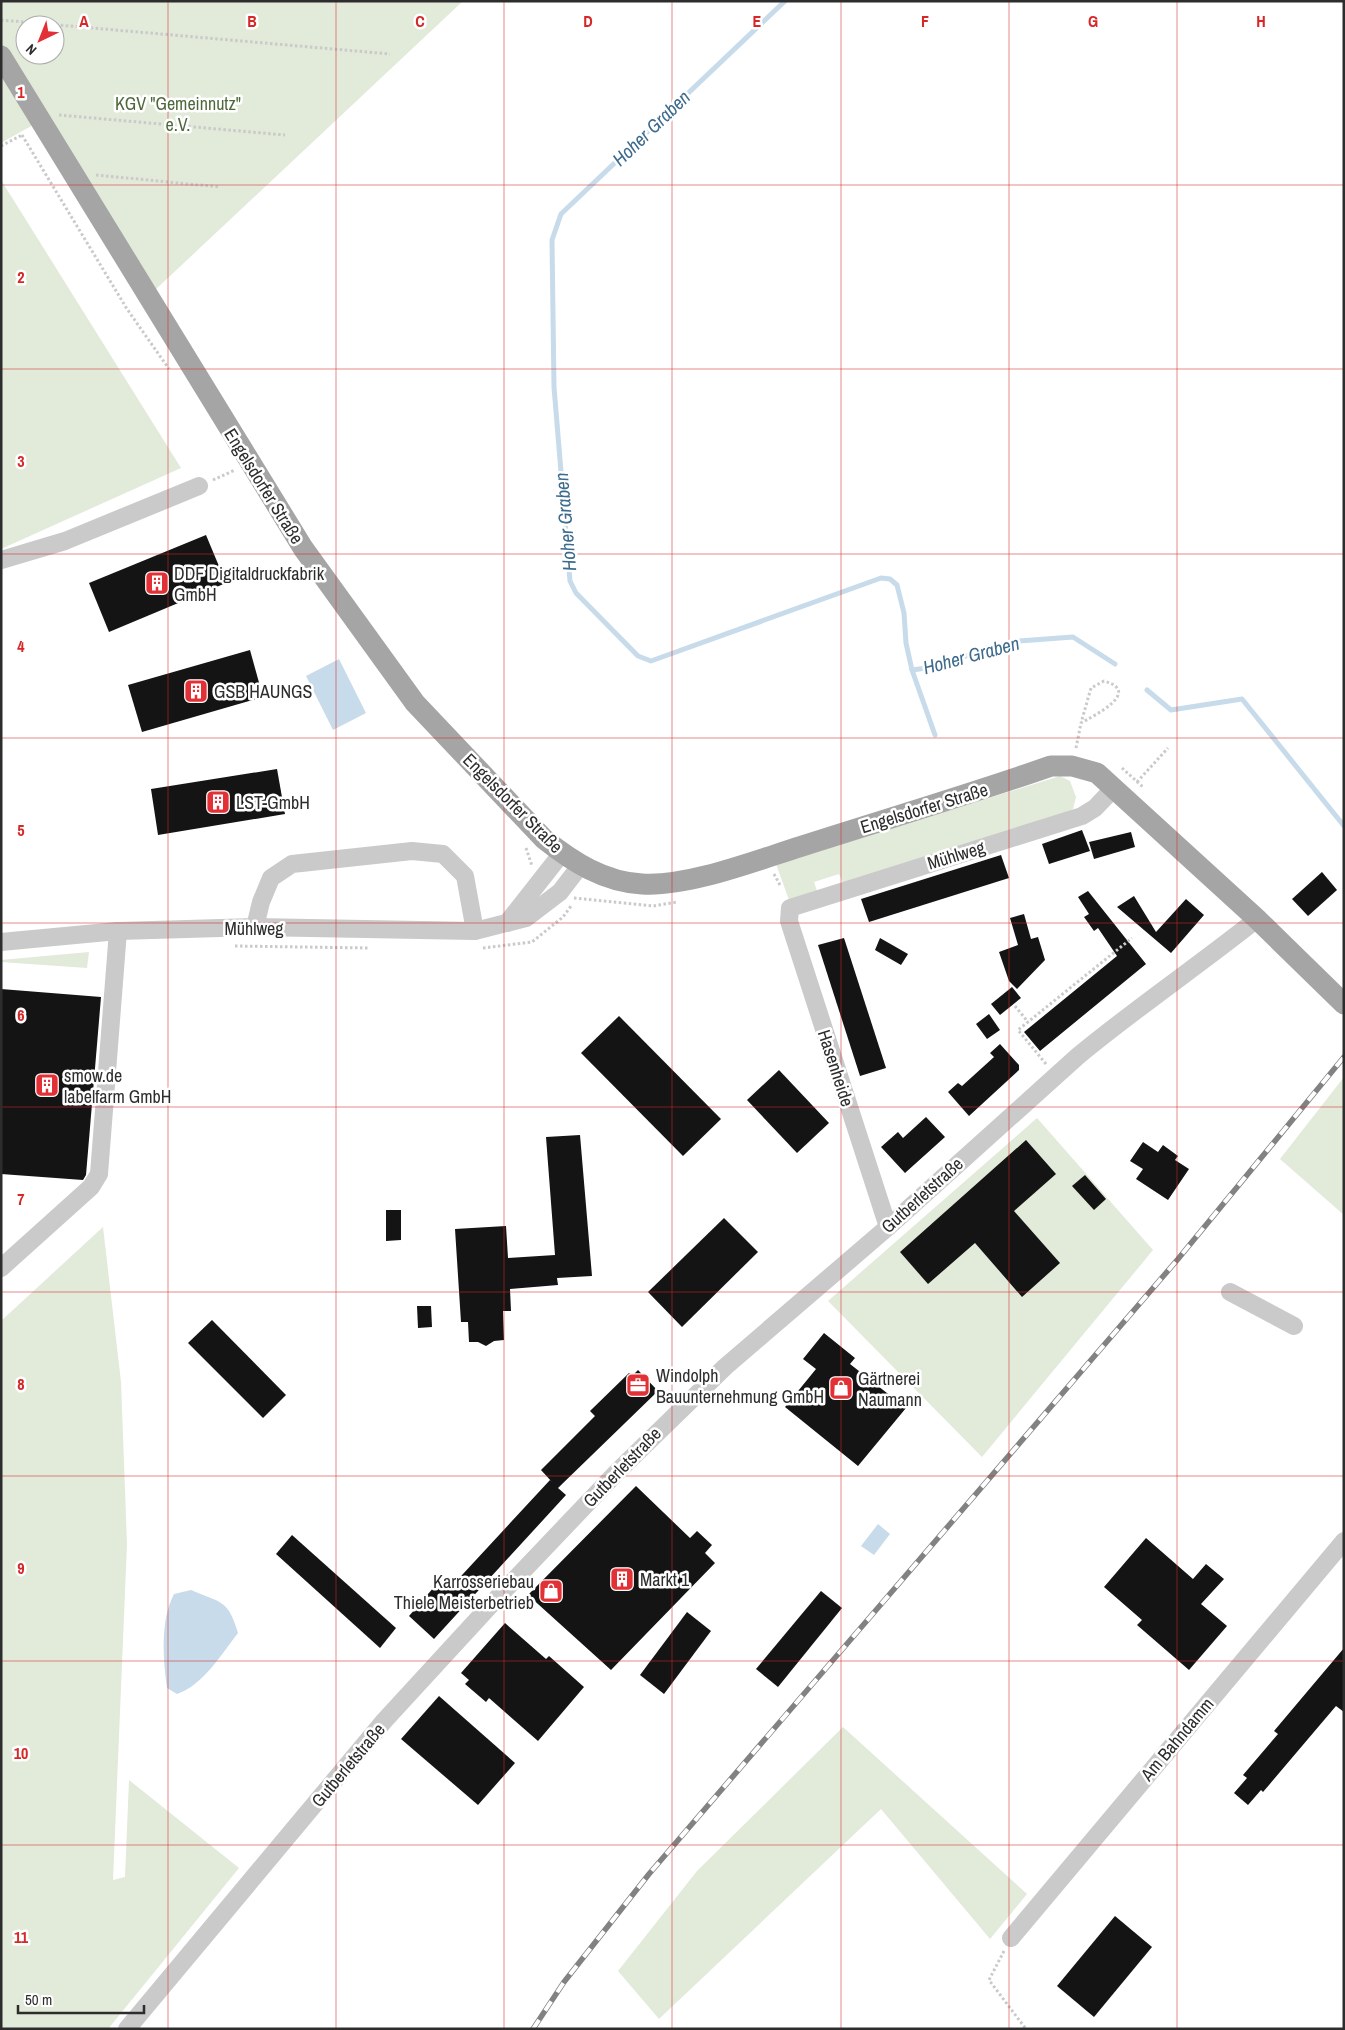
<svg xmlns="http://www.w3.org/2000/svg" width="1345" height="2030" font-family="'Archivo Narrow',sans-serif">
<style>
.green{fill:#e2eada;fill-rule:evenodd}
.water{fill:#c7dbea}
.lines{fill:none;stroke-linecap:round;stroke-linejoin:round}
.stream{stroke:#c7dbea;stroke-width:5}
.building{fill:#141414}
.path{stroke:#cacaca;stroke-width:3;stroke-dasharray:2.5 2.5;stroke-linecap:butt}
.minor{stroke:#cacaca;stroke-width:18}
.major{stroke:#a5a5a5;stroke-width:21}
.rail-casing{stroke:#828282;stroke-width:5.5}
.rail{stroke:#fff;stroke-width:4;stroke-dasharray:11;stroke-linecap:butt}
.grid{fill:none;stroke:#d62828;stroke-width:1;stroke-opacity:0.55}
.labels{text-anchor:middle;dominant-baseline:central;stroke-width:5;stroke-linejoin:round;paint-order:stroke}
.park-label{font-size:18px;fill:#4e683b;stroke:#fff}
.street-label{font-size:18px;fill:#2d2d2d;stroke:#fff}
.poi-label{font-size:18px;fill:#2d2d2d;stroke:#fff;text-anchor:start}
.water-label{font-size:19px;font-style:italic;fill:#3d6b8d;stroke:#fff}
.grid-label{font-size:16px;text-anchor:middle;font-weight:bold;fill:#d62828;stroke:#fff;stroke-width:5;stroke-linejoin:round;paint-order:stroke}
</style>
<rect width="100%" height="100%" fill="#fff"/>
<g class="green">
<path d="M1,1H463L154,291L33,125L1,143ZM25,25H55V55H25Z"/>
<polygon points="1,180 181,468 1,549"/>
<polygon points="1060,776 1070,781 1076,797 1073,809 1066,813 843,883 839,874 814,882 817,891 789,900 776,864"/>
<polygon points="89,952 87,968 1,962 1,960"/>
<polygon points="1344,1077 1344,1215 1280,1159"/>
<polygon points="1037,1118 1153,1250 982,1457 828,1301"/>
<polygon points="103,1227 121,1382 127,1544 113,1880 125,1877 129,1780 239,1868 108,2029 1,2029 1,1321"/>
<polygon points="843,1727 1027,1894 990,1939 881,1809 659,2019 618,1971 697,1871"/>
</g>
<g class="water">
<polygon points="339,659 366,713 333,730 306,676"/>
<polygon points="878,1524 890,1534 874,1555 861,1546"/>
<path d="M191,1590C221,1603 228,1599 238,1633C221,1655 203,1685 177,1694L167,1688C163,1658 160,1621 174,1594Z"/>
</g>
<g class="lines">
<g class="stream">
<polyline points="785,1 561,214 552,240 554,387 570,581 576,593 638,656 651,661 881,578 890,579 897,585 904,613 906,643 912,670 941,666 986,648 1019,641 1073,637 1115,664"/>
<polyline points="912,670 935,735"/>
<polyline points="1147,690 1171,710 1242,699 1344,826"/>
</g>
</g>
<g class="building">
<polygon points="206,535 226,583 109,632 89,583"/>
<polygon points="250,650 263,697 142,732 128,685"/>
<polygon points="277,769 285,814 158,835 151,789"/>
<polygon points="1082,830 1090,851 1049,864 1042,844"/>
<polygon points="1131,832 1135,847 1094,859 1089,842"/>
<polygon points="1001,855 1009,878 869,922 861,899"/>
<polygon points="1322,872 1337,890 1308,916 1292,899"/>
<polygon points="1088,891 1146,964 1040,1051 1024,1032 1117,956 1098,928 1094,931 1084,917 1089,914 1078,897"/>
<polygon points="1134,896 1156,932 1186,899 1204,915 1171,953 1117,907"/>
<polygon points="1024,914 1031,939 1038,937 1045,960 1017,989 1009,981 999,952 1018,945 1010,918"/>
<polygon points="844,938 886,1068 860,1076 818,945"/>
<polygon points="880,938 908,954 901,965 875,950"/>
<polygon points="1012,987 1021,998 1000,1015 991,1004"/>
<polygon points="1,989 101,997 86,1175 83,1180 1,1174"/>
<polygon points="989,1014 1000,1030 987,1039 976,1024"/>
<polygon points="619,1016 721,1119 683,1156 581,1053"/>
<polygon points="1000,1044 1019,1065 1019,1070 969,1116 948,1092 958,1083 962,1086 994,1057 990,1053"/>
<polygon points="779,1070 829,1123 797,1153 747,1100"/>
<polygon points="926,1117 945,1137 905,1173 881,1147 898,1132 903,1138"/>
<polygon points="580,1135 592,1276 557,1278 558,1285 510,1289 511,1311 503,1311 504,1340 494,1341 486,1346 478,1342 469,1342 468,1322 461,1322 455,1229 506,1226 508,1258 555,1255 546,1137"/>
<polygon points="1026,1140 1056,1174 1014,1211 1060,1263 1022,1297 975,1243 928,1284 900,1252"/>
<polygon points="1143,1142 1158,1152 1163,1145 1178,1156 1175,1160 1189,1169 1168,1200 1136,1179 1143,1169 1130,1161"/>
<polygon points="1085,1175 1106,1199 1094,1210 1072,1186"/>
<polygon points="386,1210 401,1210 401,1240 386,1241"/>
<polygon points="724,1218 758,1252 682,1327 648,1292"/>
<polygon points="417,1306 431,1306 432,1327 418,1328"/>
<polygon points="212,1320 286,1395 263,1418 188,1343"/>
<polygon points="824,1333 855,1358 850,1364 906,1408 858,1466 785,1407 816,1369 803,1359"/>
<polygon points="638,1370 658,1391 558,1488 566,1495 434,1639 409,1616 441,1579 450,1588 550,1480 552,1482 541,1470 595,1416 590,1411 629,1373 632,1376"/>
<polygon points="636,1486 690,1538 697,1531 712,1545 705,1553 715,1563 611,1670 528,1595"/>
<polygon points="292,1535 396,1628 380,1648 276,1554"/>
<polygon points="1146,1538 1193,1579 1206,1564 1224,1579 1201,1604 1227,1626 1189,1670 1137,1625 1142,1620 1104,1587"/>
<polygon points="821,1591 842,1608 778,1687 756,1669"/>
<polygon points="687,1612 711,1631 664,1694 640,1675"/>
<polygon points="505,1623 546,1659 549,1656 584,1687 538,1741 489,1698 486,1702 465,1684 469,1680 461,1673"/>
<polygon points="1344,1648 1344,1712 1336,1706 1263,1792 1261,1790 1248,1805 1234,1793 1247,1778 1243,1775 1278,1734 1274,1731"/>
<polygon points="439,1696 515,1763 478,1805 401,1739"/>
<polygon points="1115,1916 1152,1947 1094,2017 1057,1986"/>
</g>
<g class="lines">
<g class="path">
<polyline points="1,20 390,54"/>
<polyline points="59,115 285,135"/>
<polyline points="22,135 127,309 169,369"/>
<polyline points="1,146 22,135"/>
<polyline points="96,175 220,187"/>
<polyline points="213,480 235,470"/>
<path d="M1076,748L1081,723C1093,716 1143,692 1104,681L1091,688L1081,723"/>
<polyline points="1122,768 1143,787"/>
<polyline points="1137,782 1168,748"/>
<polyline points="526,848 532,866"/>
<polyline points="774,874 781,887"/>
<polyline points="574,898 653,906 677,902"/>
<polyline points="235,946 369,948"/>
<polyline points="483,948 532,942 563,917 571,906"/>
<polyline points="1015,1006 1028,1022"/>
<polyline points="1046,1064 1018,1030 1132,938"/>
<polyline points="1004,1951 989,1980 1026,2029"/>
</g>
<g class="minor">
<polyline points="1,560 65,541 199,486"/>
<polyline points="507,923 562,853"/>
<polyline points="255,927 261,902 271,878 292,864 412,851 443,854 465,876 475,931"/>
<polyline points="1,942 118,931 255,927 475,931 526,918 560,892 580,866"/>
<polyline points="888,1227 789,921 790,908 1082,816 1095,808 1114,788"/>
<polyline points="1,1268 91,1187 99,1174 118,931"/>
<polyline points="1230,1292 1294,1326"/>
<polyline points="1011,1938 1344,1541"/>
<path d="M127,2029L384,1721L498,1597L618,1471L725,1367L888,1227L1078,1056C1136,1008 1198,966 1257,919"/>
</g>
<path class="major" d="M1,56L303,548L415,703L544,839C573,862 604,882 642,884C687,887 755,861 799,847C883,820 968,795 1051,766H1072L1097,773L1257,919L1344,1004"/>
<g class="rail-casing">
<polyline id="rail" points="533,2029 564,1982 649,1874 1178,1259 1344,1057"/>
</g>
<use href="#rail" class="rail"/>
</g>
<path class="grid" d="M168,1V2029M336,1V2029M504,1V2029M672,1V2029M841,1V2029M1009,1V2029M1177,1V2029M1,185H1344M1,369H1344M1,554H1344M1,738H1344M1,923H1344M1,1107H1344M1,1292H1344M1,1476H1344M1,1661H1344M1,1845H1344"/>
<defs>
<g id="building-square" transform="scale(1.25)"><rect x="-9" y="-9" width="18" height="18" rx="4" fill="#e23136" stroke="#fff"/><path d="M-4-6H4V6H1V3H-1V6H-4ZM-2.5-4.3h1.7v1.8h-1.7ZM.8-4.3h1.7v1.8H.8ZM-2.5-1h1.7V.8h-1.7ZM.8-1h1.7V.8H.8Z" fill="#fff"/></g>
<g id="office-square" transform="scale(1.25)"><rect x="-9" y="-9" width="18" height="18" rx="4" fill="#e23136" stroke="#fff"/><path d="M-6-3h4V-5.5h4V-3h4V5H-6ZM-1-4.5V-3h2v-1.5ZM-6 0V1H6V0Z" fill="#fff"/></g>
<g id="shop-square" transform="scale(1.25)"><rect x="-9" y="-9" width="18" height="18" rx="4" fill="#e23136" stroke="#fff"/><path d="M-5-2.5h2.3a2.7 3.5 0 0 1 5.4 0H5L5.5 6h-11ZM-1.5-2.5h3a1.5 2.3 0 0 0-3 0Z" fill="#fff"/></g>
</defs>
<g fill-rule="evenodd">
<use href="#building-square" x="157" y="583"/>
<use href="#building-square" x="196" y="691"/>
<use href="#building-square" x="218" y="802"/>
<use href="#building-square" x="47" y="1085"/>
<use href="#office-square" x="638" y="1385"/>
<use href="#shop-square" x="841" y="1388"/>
<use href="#building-square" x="622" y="1579"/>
<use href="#shop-square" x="551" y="1591"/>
</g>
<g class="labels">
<g class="park-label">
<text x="178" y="103">KGV "Gemeinnutz"<tspan x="178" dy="21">e.V.</tspan></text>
</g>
<g class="street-label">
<text transform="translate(264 486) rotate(58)">Engelsdorfer Straße</text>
<text transform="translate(513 803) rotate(45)">Engelsdorfer Straße</text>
<text transform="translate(924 808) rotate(-17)">Engelsdorfer Straße</text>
<text transform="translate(956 855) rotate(-17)">Mühlweg</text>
<text x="254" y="928">Mühlweg</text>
<text transform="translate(836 1068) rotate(72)">Hasenheide</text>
<text transform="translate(922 1195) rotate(-42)">Gutberletstraße</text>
<text transform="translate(622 1467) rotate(-46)">Gutberletstraße</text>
<text transform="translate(1177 1739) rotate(-50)">Am Bahndamm</text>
<text transform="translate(348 1765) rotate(-50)">Gutberletstraße</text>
</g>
<g class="poi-label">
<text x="174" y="573">DDF Digitaldruckfabrik<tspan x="174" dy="21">GmbH</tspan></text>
<text x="214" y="691">GSB HAUNGS</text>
<text x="236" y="802">LST-GmbH</text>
<text x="64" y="1075">smow.de<tspan x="64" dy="21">labelfarm GmbH</tspan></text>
<text x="656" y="1375">Windolph<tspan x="656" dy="21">Bauunternehmung GmbH</tspan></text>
<text x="858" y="1378">Gärtnerei<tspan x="858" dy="21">Naumann</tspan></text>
<text x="640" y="1579">Markt 1</text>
<text x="534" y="1581" text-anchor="end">Karrosseriebau<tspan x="534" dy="21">Thiele Meisterbetrieb</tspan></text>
</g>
<g class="water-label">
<text transform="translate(651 128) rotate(-44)">Hoher Graben</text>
<text transform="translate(565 522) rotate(-95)">Hoher Graben</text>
<text transform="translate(971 655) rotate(-15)">Hoher Graben</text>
</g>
</g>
<g class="grid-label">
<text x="84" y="27">A</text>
<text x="252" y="27">B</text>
<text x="420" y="27">C</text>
<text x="588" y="27">D</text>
<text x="757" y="27">E</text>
<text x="925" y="27">F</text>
<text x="1093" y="27">G</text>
<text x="1261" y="27">H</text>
<text x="21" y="98">1</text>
<text x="21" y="283">2</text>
<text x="21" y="467">3</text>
<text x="21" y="652">4</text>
<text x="21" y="836">5</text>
<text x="21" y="1021">6</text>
<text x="21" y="1205">7</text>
<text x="21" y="1390">8</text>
<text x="21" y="1574">9</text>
<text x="21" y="1759">10</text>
<text x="21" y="1943">11</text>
</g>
<rect width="1345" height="2030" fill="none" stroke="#2d2d2d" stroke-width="5"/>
<g transform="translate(40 40) rotate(223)"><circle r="24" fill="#ffffff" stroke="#ababab"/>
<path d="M0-4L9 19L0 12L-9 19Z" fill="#e23136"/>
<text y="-8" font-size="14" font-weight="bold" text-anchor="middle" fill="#2d2d2d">N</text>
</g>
<path d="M18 2005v8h126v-8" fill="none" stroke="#2d2d2d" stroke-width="2.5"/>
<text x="25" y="2005" font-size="15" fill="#2d2d2d" stroke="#ffffff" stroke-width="4" paint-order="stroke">50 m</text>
</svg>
